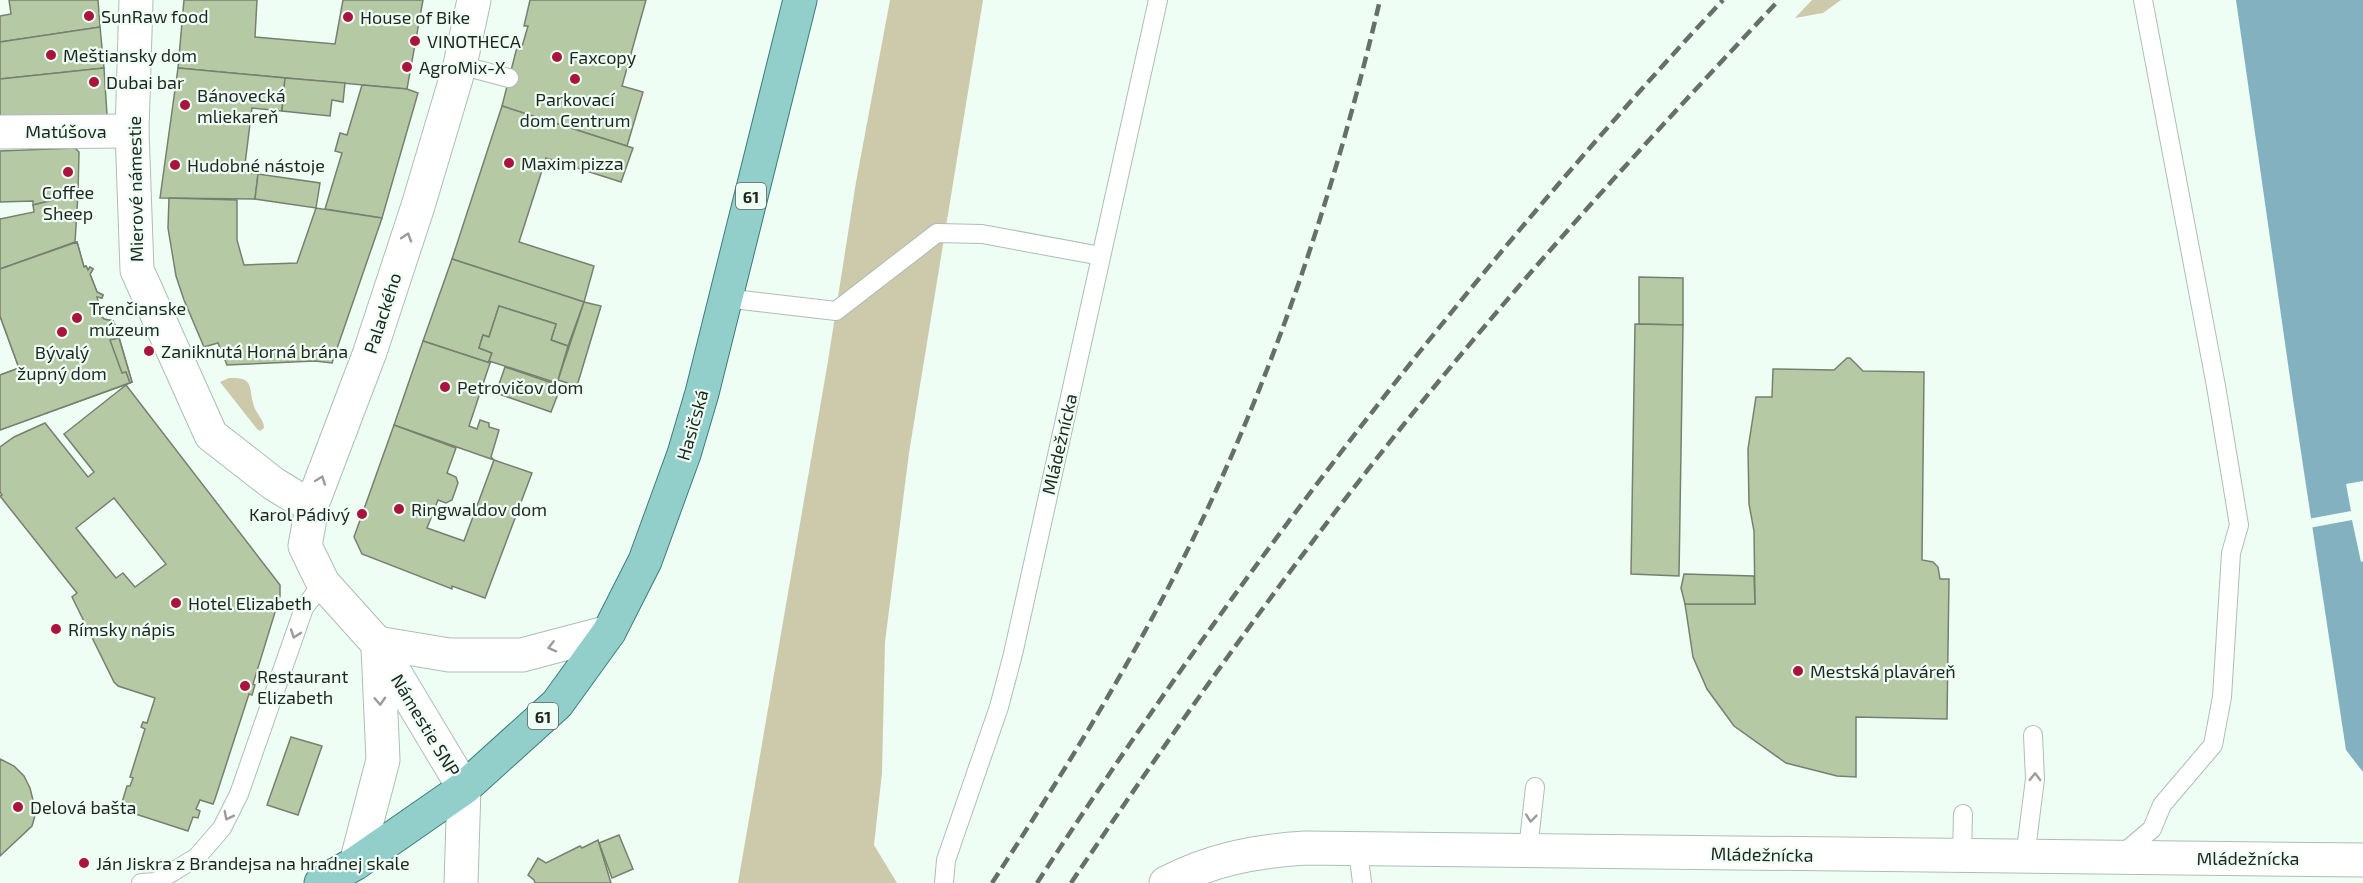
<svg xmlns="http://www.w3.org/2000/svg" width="2363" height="883" font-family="'Exo 2',sans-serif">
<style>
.green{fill:#cdcaac}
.water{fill:#83b1bf}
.pier{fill:#eefef4}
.building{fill:#b6c9a5;stroke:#77806f;stroke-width:1.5;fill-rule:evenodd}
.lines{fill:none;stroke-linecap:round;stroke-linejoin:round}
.lane-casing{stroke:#acbfb4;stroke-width:20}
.street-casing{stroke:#acbfb4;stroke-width:35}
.primary-casing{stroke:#3b7e78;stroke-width:35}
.lane{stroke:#fff;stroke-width:18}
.street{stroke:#fff;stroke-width:33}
.primary{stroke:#92ceca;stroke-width:33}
.rail{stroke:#66706a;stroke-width:4.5;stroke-dasharray:12 6;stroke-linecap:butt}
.oneway{stroke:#9a9d9c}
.poi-dot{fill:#aa143c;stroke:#eefef4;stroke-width:2}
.labels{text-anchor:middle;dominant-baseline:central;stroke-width:4.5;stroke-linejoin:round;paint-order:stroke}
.shield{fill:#eefef4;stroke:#5d6761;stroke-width:1.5}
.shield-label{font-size:16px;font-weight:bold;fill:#1f2622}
.poi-label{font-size:18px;fill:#1f2622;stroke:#eefef4;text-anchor:start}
.street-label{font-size:18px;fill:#1f2622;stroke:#eefef4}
</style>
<rect width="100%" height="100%" fill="#eefef4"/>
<g class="green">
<polygon points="890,0 983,0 909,453 885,642 882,773 874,845 897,883 738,883 828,361 856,182"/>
<polygon points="1812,0 1841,0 1823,13 1795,18"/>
<path d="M229,378C255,377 248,387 254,406C256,414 264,419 264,428L260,431L257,429L220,382Z"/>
</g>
<polygon class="water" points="2236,0 2363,0 2363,772 2346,750 2293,399"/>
<polygon class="pier" points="2363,481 2363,561 2361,562 2352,520 2309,528 2308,519 2351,511 2346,484"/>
<g class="building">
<polygon points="9,0 98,0 100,27 0,42 0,16 11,14"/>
<polygon points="184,0 257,0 255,37 335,44 343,0 423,0 407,89 178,68"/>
<polygon points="530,0 646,0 622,86 643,92 627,146 502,106 516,51 517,49 521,50 528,26 524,26"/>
<polygon points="100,27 104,68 0,79 0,42"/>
<polygon points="104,68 107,115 0,119 0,79"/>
<polygon points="178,68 285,78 282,111 252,108 244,172 258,174 255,199 160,198"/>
<polygon points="285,78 345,83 343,102 332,100 330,116 282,111"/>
<polygon points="362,85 407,89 418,93 382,218 325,209 342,153 335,151 340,133 347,135"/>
<polygon points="502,106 633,148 621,182 546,158 519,242 594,266 584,302 452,259"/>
<polygon points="75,148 79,152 78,194 33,205 33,201 0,202 0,151"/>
<polygon points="258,174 320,183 316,208 255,199"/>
<polygon points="78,194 75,242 0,269 0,219 34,212 33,205"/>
<polygon points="169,198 237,200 237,240 244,265 297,263 316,208 382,218 332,363 315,361 227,365 218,343 204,347 184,300 176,276 168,228"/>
<polygon points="77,242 84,267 86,266 88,270 90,267 93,269 90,274 97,292 103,295 102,298 97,297 101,316 104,319 113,321 116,327 119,338 110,340 122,373 126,372 130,383 0,430 0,375 19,368 0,316 0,269"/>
<polygon points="77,242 84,267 86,266 88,270 90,267 93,269 90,274 97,292 103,295 102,298 97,297 101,316 104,319 113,321 116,327 132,382 0,430 0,375 19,368 0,316 0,269"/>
<polygon points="452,259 584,302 568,346 551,340 556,324 499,306 489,337 483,335 479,348 492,353 489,361 491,361 490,363 423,341"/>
<polygon points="1639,277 1683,278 1683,325 1639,324"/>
<polygon points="584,302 601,306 577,386 558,380"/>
<polygon points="499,306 556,324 551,340 568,346 557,383 489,361 492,353 479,348 483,335 489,337"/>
<polygon points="1635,324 1683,325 1679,576 1631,574"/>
<polygon points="119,338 132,382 130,383 126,372 122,373 110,340"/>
<polygon points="423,341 490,363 469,426 477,429 480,420 489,423 489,427 499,430 491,457 494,460 394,425"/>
<polygon points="1847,358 1850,358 1863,371 1924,372 1922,560 1933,562 1938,567 1940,579 1949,579 1947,719 1856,717 1856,777 1837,776 1786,763 1734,726 1707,689 1693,657 1685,604 1755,604 1754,531 1749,504 1748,449 1756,397 1772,397 1773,369 1834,370"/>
<polygon points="505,367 561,386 551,412 496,393"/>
<path d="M126,385L280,585V596L253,684L255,685L252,695L249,694L215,799L213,804L200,800L196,809L200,811L198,818L193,817L188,831L120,809L127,786H130L133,778L130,777L145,729L141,727L143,722L147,723L155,698L118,686L114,682L72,597L77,593L0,496L2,495L0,492V447L14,437L45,423L88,477L94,472L64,434ZM114,498L166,564L135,587L123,573L116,578L76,528Z"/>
<polygon points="394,425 456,448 447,473 456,477 458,483 452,500 446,503 438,500 427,528 464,541 494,460 532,473 485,598 452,586 452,589 362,554 354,537"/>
<polygon points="1684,574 1754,576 1755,604 1685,604 1681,588"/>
<polygon points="291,737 322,746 298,815 267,805"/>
<polygon points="0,759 14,766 24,776 30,788 36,812 32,826 0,856"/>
<polygon points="619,835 633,869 612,878 599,843"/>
<polygon points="598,840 611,883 535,883 534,880 528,875 538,858 546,863 580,846 582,848"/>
</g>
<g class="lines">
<g class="lane-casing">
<g id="lane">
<polyline points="460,65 509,78"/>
<polyline points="725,298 836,311 937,233 982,234 1101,256"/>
<polyline points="1358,849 1362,883"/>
<polyline points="1528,850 1535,787"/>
<polyline points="1962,856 1963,814"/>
<polyline points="2119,857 2152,829 2162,805 2213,745 2222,697 2231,553 2239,525 2216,386 2143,0"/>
<polyline points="2025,858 2035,779 2033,735"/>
<polyline points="141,883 156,882 197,857 222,828 239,794 304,608 323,583"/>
<polyline points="944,883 946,860 999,707 1013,654 1158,0"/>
</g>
</g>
<g class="street-casing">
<g id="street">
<polyline points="136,0 132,131 137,270 211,435 274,484 297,498"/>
<polyline points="0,132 132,131"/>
<polyline points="377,643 449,655 522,655 609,632"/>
<polyline points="356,863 383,760 378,648"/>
<polyline points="461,883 464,788 377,643 323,583 305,546 313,502 370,352 418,206 460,65 474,0"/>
<path d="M1166,883C1210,860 1255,851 1305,848L2363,860"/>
</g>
</g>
<g class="primary-casing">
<polyline id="primary" points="321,883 356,863 464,788 557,704 609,632 645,561 684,454 702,393 800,0"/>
</g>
<use href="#lane" class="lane"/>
<use href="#street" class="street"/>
<use href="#primary" class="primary"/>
<g class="rail">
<path d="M992,883C1070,763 1145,641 1206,512C1283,349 1339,174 1380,0"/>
<path d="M1037,883C1241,569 1468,274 1723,0"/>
<path d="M1071,883C1197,695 1329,511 1474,339C1572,222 1675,111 1779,0"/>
</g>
</g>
<defs><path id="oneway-chevron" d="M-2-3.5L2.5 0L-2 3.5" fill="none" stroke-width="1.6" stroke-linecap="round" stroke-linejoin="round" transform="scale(1.5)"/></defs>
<g class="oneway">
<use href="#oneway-chevron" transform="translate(407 237) rotate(-72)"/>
<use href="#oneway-chevron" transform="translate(321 480) rotate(-70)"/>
<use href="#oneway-chevron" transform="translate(295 634) rotate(109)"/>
<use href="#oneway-chevron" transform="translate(552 647) rotate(166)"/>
<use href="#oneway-chevron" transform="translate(380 701) rotate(87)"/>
<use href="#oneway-chevron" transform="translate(2035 777) rotate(-89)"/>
<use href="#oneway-chevron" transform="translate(228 816) rotate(117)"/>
<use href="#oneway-chevron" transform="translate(1531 818) rotate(96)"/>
</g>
<g class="poi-dot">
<circle cx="89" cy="16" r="6"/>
<circle cx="348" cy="17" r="6"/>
<circle cx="415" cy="41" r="6"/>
<circle cx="51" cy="55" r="6"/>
<circle cx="557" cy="57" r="6"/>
<circle cx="407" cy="67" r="6"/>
<circle cx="575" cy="79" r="6"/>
<circle cx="94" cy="82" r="6"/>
<circle cx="185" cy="105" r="6"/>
<circle cx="509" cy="163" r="6"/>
<circle cx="175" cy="165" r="6"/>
<circle cx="68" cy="172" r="6"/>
<circle cx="77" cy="318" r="6"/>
<circle cx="62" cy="332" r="6"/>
<circle cx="149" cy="351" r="6"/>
<circle cx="445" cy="387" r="6"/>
<circle cx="399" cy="509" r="6"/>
<circle cx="362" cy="514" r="6"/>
<circle cx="176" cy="603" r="6"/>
<circle cx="56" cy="629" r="6"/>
<circle cx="1798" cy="671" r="6"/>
<circle cx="245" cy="686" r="6"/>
<circle cx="18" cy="807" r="6"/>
<circle cx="84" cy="863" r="6"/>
</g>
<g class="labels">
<g class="shield">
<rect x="736" y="183" width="30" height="26" rx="4.5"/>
<rect x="528" y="703" width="30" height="26" rx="4.5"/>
</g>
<g class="shield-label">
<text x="751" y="196">61</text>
<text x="543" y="716">61</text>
</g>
<g class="poi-label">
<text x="101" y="16">SunRaw food</text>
<text x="360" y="17">House of Bike</text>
<text x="427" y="41">VINOTHECA</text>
<text x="63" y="55">Meštiansky dom</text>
<text x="569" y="57">Faxcopy</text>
<text x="419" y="67">AgroMix-X</text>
<text x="106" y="82">Dubai bar</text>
<text x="197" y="95">Bánovecká<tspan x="197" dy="21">mliekareň</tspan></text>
<text x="575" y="99" text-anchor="middle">Parkovací<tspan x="575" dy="21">dom Centrum</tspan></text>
<text x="521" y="163">Maxim pizza</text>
<text x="187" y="165">Hudobné nástoje</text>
<text x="68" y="192" text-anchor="middle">Coffee<tspan x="68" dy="21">Sheep</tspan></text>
<text x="89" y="308">Trenčianske<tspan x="89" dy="21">múzeum</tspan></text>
<text x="161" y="351">Zaniknutá Horná brána</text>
<text x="62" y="352" text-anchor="middle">Bývalý<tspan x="62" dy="21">župný dom</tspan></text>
<text x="457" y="387">Petrovičov dom</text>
<text x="411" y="509">Ringwaldov dom</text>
<text x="350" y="514" text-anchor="end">Karol Pádivý</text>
<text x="188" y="603">Hotel Elizabeth</text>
<text x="68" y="629">Rímsky nápis</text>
<text x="1810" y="671">Mestská plaváreň</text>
<text x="257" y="676">Restaurant<tspan x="257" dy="21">Elizabeth</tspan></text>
<text x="30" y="807">Delová bašta</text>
<text x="96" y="863">Ján Jiskra z Brandejsa na hradnej skale</text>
</g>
<g class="street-label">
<text x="66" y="131">Matúšova</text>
<text transform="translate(135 189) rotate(-91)">Mierové námestie</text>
<text transform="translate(382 313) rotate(-72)">Palackého</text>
<text transform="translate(692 425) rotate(-74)">Hasičská</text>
<text transform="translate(1059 444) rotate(-77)">Mládežnícka</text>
<text transform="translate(426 725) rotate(59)">Námestie SNP</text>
<text transform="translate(1762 854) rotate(1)">Mládežnícka</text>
<text x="2248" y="858">Mládežnícka</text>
</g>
</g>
</svg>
